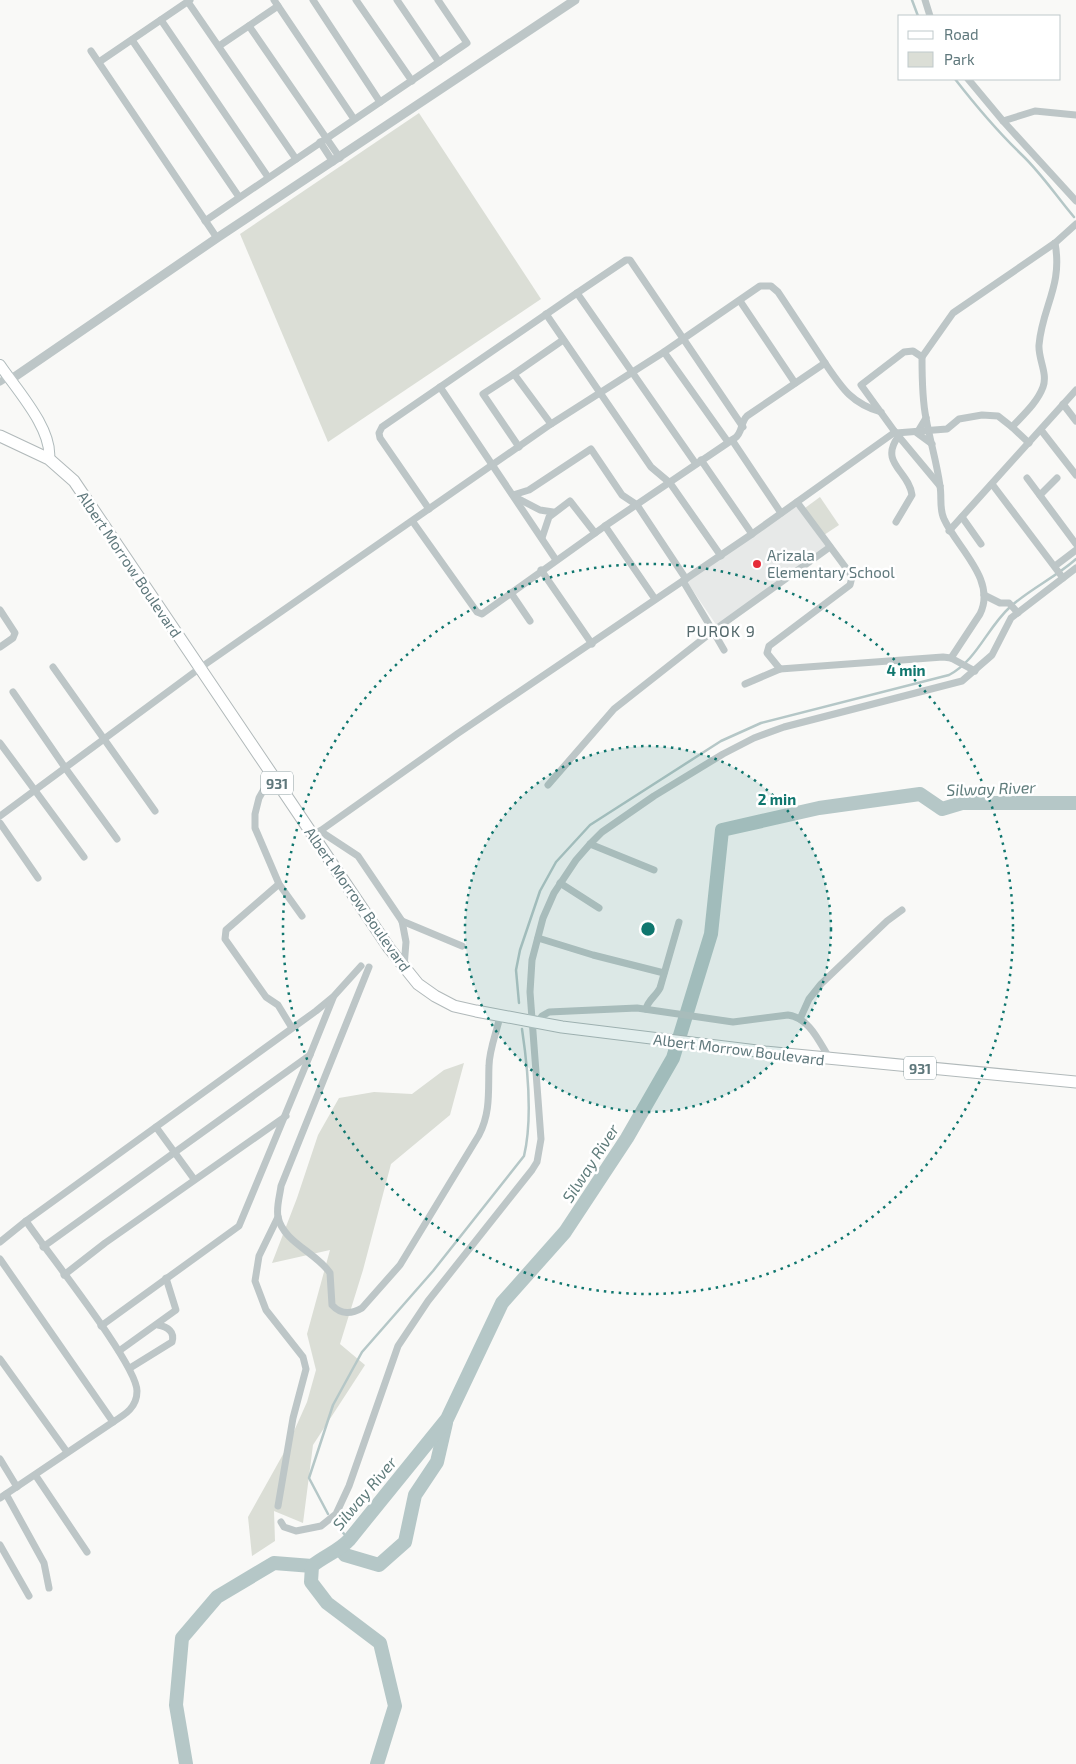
<svg xmlns="http://www.w3.org/2000/svg" width="1076" height="1764" font-family="'Exo 2',sans-serif">
<style>
.built{fill:#e7e9e8}
.green{fill:#dbded6}
.lines{fill:none;stroke-linecap:round;stroke-linejoin:round}
.stream{stroke:#b5c7c7;stroke-width:2.5}
.river{stroke:#b5c7c7;stroke-width:14}
.secondary-casing{stroke:#b0bbbc;stroke-width:12}
.trunk-casing{stroke:#b1b9ba;stroke-width:13}
.minor{stroke:#bdc6c7;stroke-width:7}
.tertiary{stroke:#bdc6c7;stroke-width:9}
.secondary{stroke:#fff;stroke-width:10}
.trunk{stroke:#fff;stroke-width:11}
.ring{fill:none;stroke:#0f766e;stroke-width:2.5;stroke-dasharray:2.5 5}
.poi-dot{fill:#e62b38;stroke:#fff;stroke-width:2}
.labels{text-anchor:middle;dominant-baseline:central;stroke-width:5;stroke-linejoin:round;paint-order:stroke}
.shield{fill:#fff;stroke:#8fa0a3;stroke-width:1}
.shield-label{font-size:14px;font-weight:bold;fill:#5f787c}
.poi-label{font-size:15px;fill:#5f787c;stroke:#fff;text-anchor:start}
.street-label{font-size:15px;fill:#5f787c;stroke:#fff}
.neighbourhood-label{font-size:16px;letter-spacing:1px;fill:#566a6d;stroke:#fff}
.water-label{font-size:16px;font-style:italic;fill:#5f7c7b;stroke:#fff}
.centre{fill:#0f766e;stroke:#fff;stroke-width:2.5}
.ring-label{font-size:15px;text-anchor:middle;font-weight:bold;fill:#0f766e;stroke:#fff;stroke-width:5;stroke-linejoin:round;paint-order:stroke}
</style>
<rect width="100%" height="100%" fill="#f9f9f7"/>
<polygon class="built" points="796,505 826,547 717,626 687,582"/>
<g class="green">
<polygon points="419,113 541,299 328,442 240,234"/>
<polygon points="820,497 839,525 824,535 805,508"/>
<polygon points="464,1063 450,1115 391,1164 363,1270 340,1344 365,1365 313,1445 303,1523 274,1511 275,1541 252,1556 248,1517 286,1449 307,1402 316,1370 307,1334 330,1250 272,1263 297,1198 318,1135 339,1098 374,1092 412,1094 444,1070"/>
</g>
<g class="lines">
<g class="stream">
<polyline points="912,0 918,16"/>
<path d="M955,79C976,106 997,131 1022,155C1041,173 1057,197 1074,217"/>
<path d="M519,1003L516,970L520,950L540,891L556,862L590,825L721,741L761,723L949,675C977,660 987,628 1010,607C1030,589 1056,577 1076,559"/>
<path d="M328,1514L309,1478L333,1405L362,1352L433,1271L524,1156C533,1118 528,1069 522,1029"/>
<polyline points="336,1524 349,1540"/>
</g>
<g class="river">
<polyline points="340,1549 345,1555 379,1565 405,1542 415,1495 437,1462 446,1423"/>
<polyline points="186,1764 176,1705 182,1638 217,1597 274,1563 312,1566"/>
<path d="M377,1764L395,1706L380,1643L327,1603L311,1582L312,1566C324,1556 339,1551 349,1540L447,1419L502,1303L565,1232L627,1138L673,1058L711,934L722,830L819,808L920,794L942,809L962,803H1076"/>
</g>
<g class="secondary-casing">
<path id="secondary" d="M0,365C16,389 53,429 49,459"/>
</g>
<g class="trunk-casing">
<polyline id="trunk" points="0,436 49,459 74,481 389,948 418,984 435,996 454,1006 476,1011 562,1027 765,1052 1076,1082"/>
</g>
<g class="minor">
<polyline points="274,0 354,119"/>
<polyline points="313,0 380,102"/>
<polyline points="356,0 412,81"/>
<polyline points="397,0 439,62"/>
<polyline points="925,0 930,16"/>
<polyline points="188,2 296,159"/>
<polyline points="161,20 268,177"/>
<polyline points="249,26 340,158"/>
<polyline points="132,40 239,197"/>
<polyline points="219,46 278,6"/>
<polyline points="91,51 217,238"/>
<polyline points="99,62 190,0"/>
<polyline points="968,79 1003,121 1076,201"/>
<polyline points="1003,121 1035,111 1076,115"/>
<polyline points="320,142 333,162"/>
<polyline points="205,221 467,43 438,0"/>
<polyline points="577,293 626,260 630,260 743,427"/>
<polyline points="740,301 795,383"/>
<polyline points="546,314 651,467 670,483 721,556"/>
<polyline points="664,352 728,442"/>
<polyline points="922,357 953,313 1055,243 1076,224"/>
<path d="M825,363C842,388 851,403 881,412"/>
<polyline points="514,374 483,394 519,447"/>
<polyline points="0,382 8,377"/>
<polyline points="440,387 556,560"/>
<polyline points="1063,404 1076,421"/>
<polyline points="926,418 917,433 932,444"/>
<polyline points="551,424 514,374 563,340"/>
<polyline points="1041,430 1076,475"/>
<path d="M895,432L861,385L904,352L913,351L922,357C922,377 922,399 926,418C930,441 937,463 940,486C942,497 939,509 944,519C957,548 997,580 980,614L951,658"/>
<polyline points="896,433 947,429 959,419 982,415 998,416 1012,427"/>
<polyline points="732,440 781,513"/>
<path d="M1029,443L1012,427C1023,415 1037,403 1043,387C1048,373 1038,359 1039,345C1042,307 1063,286 1055,243"/>
<polyline points="701,460 752,534"/>
<polyline points="1027,478 1076,544"/>
<polyline points="992,484 1063,578"/>
<polyline points="513,495 529,490 591,449 622,495 637,505 686,579"/>
<polyline points="1040,495 1057,478"/>
<polyline points="517,498 540,510 553,512"/>
<polyline points="797,502 849,572 852,577 850,585 769,646 767,653 780,669 943,657 951,658 975,671"/>
<polyline points="429,509 380,438 379,433 382,427 577,293 696,464"/>
<polyline points="962,517 981,544"/>
<path d="M896,522L912,495C909,471 879,463 898,437"/>
<polyline points="605,526 655,599"/>
<polyline points="949,531 1076,390"/>
<polyline points="542,538 549,517 570,501 595,533"/>
<polyline points="1055,566 1076,550"/>
<polyline points="541,570 592,644"/>
<polyline points="511,593 530,621"/>
<polyline points="984,595 1000,603 1009,603 1018,613"/>
<polyline points="0,610 15,633 13,638 0,647"/>
<polyline points="724,650 713,631 830,547"/>
<polyline points="53,667 155,811"/>
<polyline points="745,684 780,669"/>
<polyline points="13,692 66,769 117,839"/>
<polyline points="0,743 84,857"/>
<polyline points="272,775 259,798 255,814 255,828 279,884 302,916"/>
<polyline points="548,785 614,709 713,631 683,581"/>
<path d="M0,816L200,668L551,424L664,352L760,286H771L778,292L825,363L747,416C740,423 743,432 735,438L605,526L482,614L477,612L413,522"/>
<polyline points="0,823 38,878"/>
<polyline points="320,831 358,856 402,921 406,942 404,967"/>
<polyline points="313,836 457,734 752,534 895,432 940,486"/>
<polyline points="590,844 654,870"/>
<polyline points="560,883 599,908"/>
<polyline points="279,884 226,930 225,939 266,997 278,1005 292,1028"/>
<polyline points="402,921 462,946"/>
<polyline points="538,938 593,955 664,973"/>
<path d="M369,967L281,1186C280,1195 276,1207 278,1217C283,1242 317,1253 330,1273L332,1305C341,1315 352,1314 362,1308L400,1265L479,1135C491,1112 488,1090 489,1066C489,1050 497,1031 500,1016"/>
<path d="M646,1009C648,1000 656,996 660,988L679,922"/>
<polyline points="800,1019 809,999 821,984 887,921 902,910"/>
<path d="M537,1023L542,1016L549,1012L637,1008L733,1022L788,1015C810,1018 819,1042 830,1059"/>
<polyline points="156,1127 194,1179"/>
<path d="M26,1221C46,1251 137,1364 137,1391C137,1407 126,1414 113,1422"/>
<polyline points="0,1242 26,1221 316,1011 333,997 361,966"/>
<polyline points="43,1247 310,1055 333,998"/>
<polyline points="0,1259 113,1422 0,1498"/>
<polyline points="64,1275 105,1243 286,1116"/>
<polyline points="101,1326 239,1226 310,1055"/>
<polyline points="119,1351 176,1310 166,1278"/>
<polyline points="0,1359 67,1452"/>
<path d="M130,1368L172,1342C175,1332 168,1327 158,1325"/>
<polyline points="0,1459 17,1487"/>
<polyline points="36,1476 87,1552"/>
<polyline points="6,1494 44,1563 49,1588"/>
<polyline points="278,1506 293,1418 306,1369 303,1357 266,1310 255,1281 259,1256 278,1217"/>
<polyline points="281,1522 284,1527 296,1531 321,1526 336,1514 349,1486 398,1346 428,1301 532,1170 537,1162 541,1139 530,992 532,960 543,918 554,893 576,860 590,844 602,832 654,796 723,754 754,738 784,727 962,681 992,655 1011,618 1076,568"/>
<polyline points="0,1545 29,1596"/>
</g>
<polyline class="tertiary" points="10,380 217,238 575,0"/>
<use href="#secondary" class="secondary"/>
<use href="#trunk" class="trunk"/>
</g>
<circle cx="648" cy="929" r="183" fill="#0f766e" fill-opacity=".12"/>
<g class="ring">
<circle cx="648" cy="929" r="183"/>
<circle cx="648" cy="929" r="365"/>
</g>
<circle class="poi-dot" cx="757" cy="564" r="5"/>
<g class="labels">
<g class="shield">
<rect x="261" y="771.5" width="32" height="23" rx="4"/>
<rect x="904" y="1056.5" width="32" height="23" rx="4"/>
</g>
<g class="shield-label">
<text x="277" y="783">931</text>
<text x="920" y="1068">931</text>
</g>
<g class="poi-label">
<text x="767" y="555">Arizala<tspan x="767" dy="17">Elementary School</tspan></text>
</g>
<g class="street-label">
<text transform="translate(130 564) rotate(56)">Albert Morrow Boulevard</text>
<text transform="translate(358 899) rotate(55)">Albert Morrow Boulevard</text>
<text transform="translate(739 1049) rotate(7)">Albert Morrow Boulevard</text>
</g>
<g class="neighbourhood-label">
<text x="721" y="630">PUROK 9</text>
</g>
<g class="water-label">
<text transform="translate(991 788) rotate(-2)">Silway River</text>
<text transform="translate(590 1163) rotate(-57)">Silway River</text>
<text transform="translate(364 1493) rotate(-50)">Silway River</text>
</g>
</g>
<circle cx="648" cy="929" r="8" class="centre"/>
<g class="ring-label">
<text x="906" y="676">4 min</text>
<text x="777" y="805">2 min</text>
</g>
<rect x="898" y="15" width="162" height="65" fill="#ffffff" stroke="#bfc9cb"/>
<rect x="908" y="31" width="25" height="8" fill="#ffffff" stroke="#bfc9cb"/>
<text x="944" y="40" font-size="15" fill="#5f787c">Road</text>
<rect x="908" y="52" width="25" height="15" fill="#dbded6" stroke="#bfc9cb"/>
<text x="944" y="65" font-size="15" fill="#5f787c">Park</text>
</svg>
